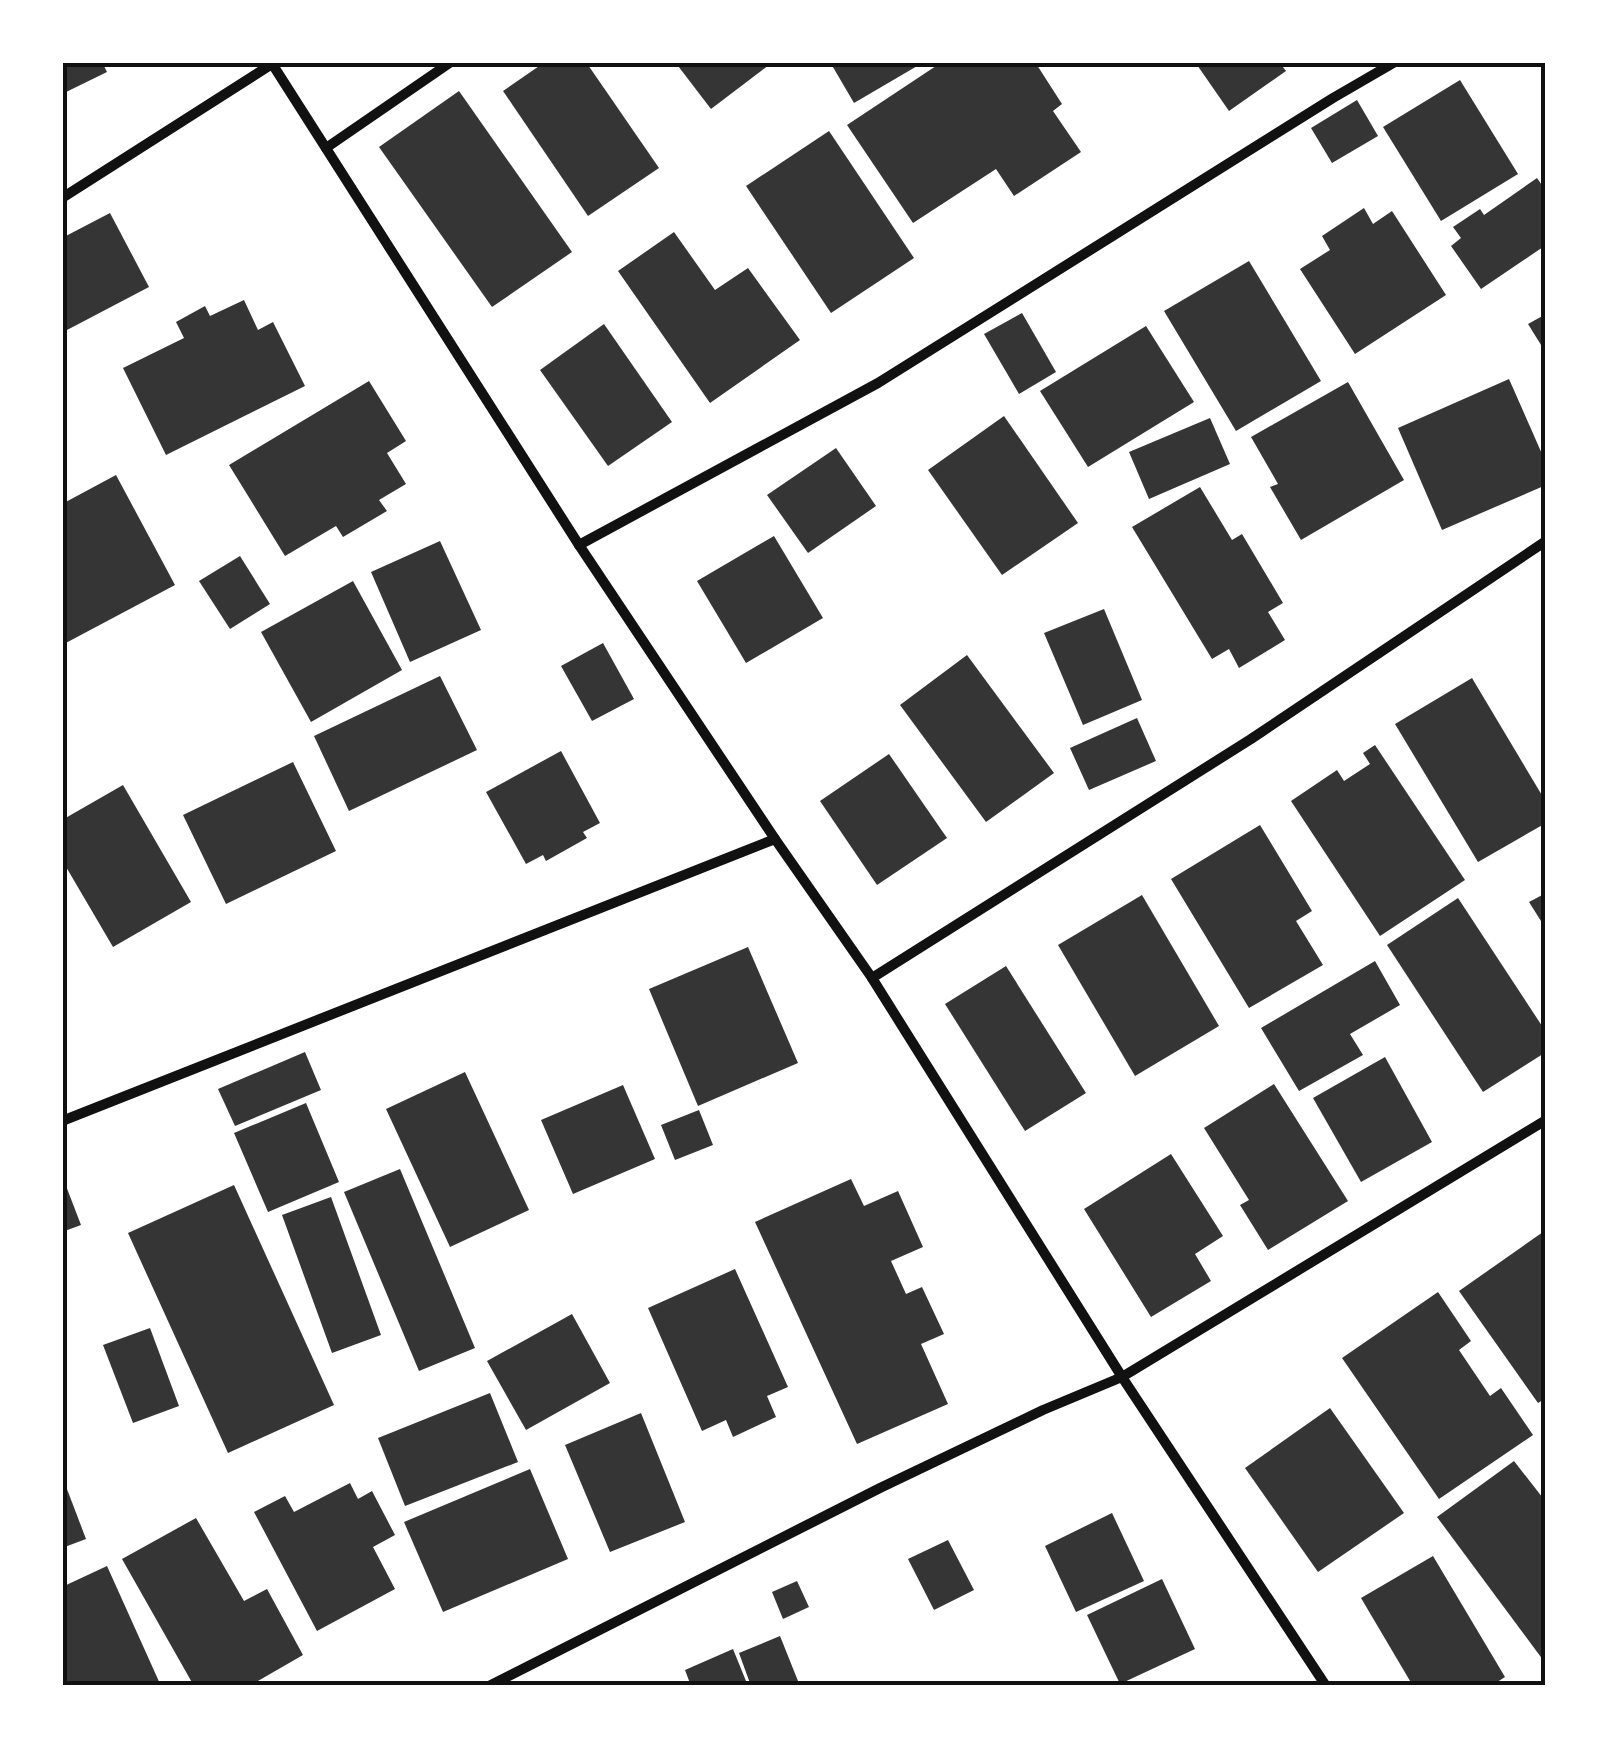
<svg xmlns="http://www.w3.org/2000/svg" width="1608" height="1748" font-family="'Libre Baskerville',serif">
<style>
.building{fill:#353535}
.lines{fill:none;stroke-linecap:round;stroke-linejoin:round}
.minor{stroke:#111;stroke-width:10}
.neatline{fill:none;stroke:#111;stroke-width:4}
</style>
<rect width="100%" height="100%" fill="#fff"/>
<g class="building">
<polygon points="62,62 102,62 107,72 62,94"/>
<polygon points="545,62 586,62 659,168 588,216 503,91"/>
<polygon points="675,62 773,62 711,109"/>
<polygon points="830,62 924,62 854,103"/>
<polygon points="942,62 1035,62 1062,104 1053,111 1081,152 1014,196 996,169 913,223 847,125"/>
<polygon points="1195,62 1279,62 1286,71 1229,111"/>
<polygon points="1460,80 1518,174 1441,221 1383,127"/>
<polygon points="459,91 572,252 492,307 379,147"/>
<polygon points="1357,100 1378,136 1332,163 1311,128"/>
<polygon points="829,131 914,258 831,313 746,186"/>
<polygon points="1537,178 1546,191 1546,245 1481,289 1451,246 1461,238 1453,227 1480,209 1484,215"/>
<polygon points="1364,208 1373,224 1392,211 1446,295 1355,354 1300,269 1330,250 1322,236"/>
<polygon points="110,213 149,287 67,330 62,323 62,238"/>
<polygon points="674,232 715,290 748,268 800,340 710,403 618,271"/>
<polygon points="1249,261 1321,381 1236,431 1164,311"/>
<polygon points="244,300 258,330 273,322 305,386 166,455 123,368 184,338 176,322 205,306 210,316"/>
<polygon points="1022,313 1056,372 1019,394 984,334"/>
<polygon points="1546,314 1546,353 1528,324"/>
<polygon points="604,324 672,422 608,466 540,370"/>
<polygon points="1146,326 1194,402 1088,467 1040,391"/>
<polygon points="1509,379 1546,463 1546,485 1442,530 1398,428"/>
<polygon points="369,381 406,441 387,453 406,484 379,500 387,511 343,537 336,526 285,556 229,465"/>
<polygon points="1348,382 1404,480 1301,540 1270,487 1278,484 1251,437"/>
<polygon points="1004,416 1078,523 1002,575 928,470"/>
<polygon points="1210,418 1230,464 1149,499 1129,452"/>
<polygon points="836,448 876,506 808,553 767,495"/>
<polygon points="116,475 175,585 62,645 62,504"/>
<polygon points="1200,487 1232,540 1242,534 1283,603 1268,612 1285,640 1239,668 1229,649 1212,659 1132,527"/>
<polygon points="774,536 823,618 746,663 697,581"/>
<polygon points="440,541 481,630 410,662 371,572"/>
<polygon points="240,556 270,604 230,629 199,581"/>
<polygon points="353,581 402,670 311,722 261,632"/>
<polygon points="1104,609 1142,700 1083,725 1044,633"/>
<polygon points="603,643 634,699 592,721 561,666"/>
<polygon points="967,655 1054,773 986,822 900,705"/>
<polygon points="440,676 477,750 349,811 314,736"/>
<polygon points="1472,678 1546,802 1546,823 1478,862 1395,724"/>
<polygon points="1137,718 1156,761 1089,790 1070,748"/>
<polygon points="1375,745 1465,880 1380,936 1291,801 1337,770 1344,781 1370,764 1363,753"/>
<polygon points="561,751 600,823 583,832 587,838 546,861 543,855 526,864 486,792"/>
<polygon points="889,754 947,838 877,885 820,801"/>
<polygon points="293,762 336,851 226,904 183,815"/>
<polygon points="123,785 191,902 113,947 62,860 62,820"/>
<polygon points="1260,825 1312,911 1296,921 1323,965 1249,1008 1171,879"/>
<polygon points="1546,893 1546,929 1529,902"/>
<polygon points="1142,895 1219,1026 1135,1076 1058,945"/>
<polygon points="1458,898 1546,1032 1546,1052 1483,1092 1387,945"/>
<polygon points="748,947 798,1063 698,1106 649,989"/>
<polygon points="1375,961 1400,1005 1350,1034 1363,1055 1299,1091 1261,1028"/>
<polygon points="1006,966 1086,1093 1025,1131 945,1004"/>
<polygon points="305,1052 321,1090 235,1126 218,1089"/>
<polygon points="1385,1057 1432,1142 1361,1182 1313,1098"/>
<polygon points="465,1072 529,1210 450,1247 386,1109"/>
<polygon points="1274,1084 1348,1201 1268,1250 1240,1205 1249,1200 1204,1128"/>
<polygon points="623,1085 655,1159 573,1194 541,1120"/>
<polygon points="306,1103 339,1182 268,1212 234,1133"/>
<polygon points="699,1110 713,1145 675,1160 661,1125"/>
<polygon points="1171,1154 1223,1236 1195,1254 1211,1281 1151,1317 1084,1209"/>
<polygon points="400,1169 475,1348 419,1371 344,1192"/>
<polygon points="63,1178 81,1225 62,1232 62,1179"/>
<polygon points="851,1179 864,1206 898,1191 923,1247 891,1261 906,1294 922,1287 944,1334 921,1344 948,1404 857,1444 755,1222"/>
<polygon points="234,1185 334,1405 228,1453 128,1233"/>
<polygon points="331,1197 381,1335 332,1353 282,1215"/>
<polygon points="1543,1232 1546,1235 1546,1398 1538,1403 1459,1291"/>
<polygon points="735,1269 788,1387 767,1396 776,1417 733,1437 726,1420 702,1431 648,1308"/>
<polygon points="1438,1292 1471,1341 1459,1350 1490,1396 1501,1388 1533,1435 1439,1499 1342,1358"/>
<polygon points="572,1314 610,1383 526,1430 487,1361"/>
<polygon points="150,1328 179,1406 133,1423 103,1345"/>
<polygon points="490,1393 518,1462 405,1506 378,1438"/>
<polygon points="1330,1408 1404,1513 1318,1572 1245,1468"/>
<polygon points="641,1413 685,1522 610,1552 565,1445"/>
<polygon points="1514,1461 1546,1502 1546,1664 1437,1517"/>
<polygon points="530,1469 568,1559 443,1612 404,1522"/>
<polygon points="62,1476 86,1539 62,1548"/>
<polygon points="350,1483 358,1499 372,1491 395,1535 373,1547 395,1589 317,1631 254,1512 285,1496 294,1512"/>
<polygon points="1112,1513 1144,1581 1076,1612 1045,1546"/>
<polygon points="196,1518 244,1601 267,1589 303,1655 249,1686 194,1686 122,1559"/>
<polygon points="948,1540 974,1590 934,1610 908,1559"/>
<polygon points="1433,1556 1505,1677 1491,1686 1413,1686 1361,1598"/>
<polygon points="107,1566 161,1686 62,1686 62,1587"/>
<polygon points="1162,1579 1195,1649 1120,1684 1087,1615"/>
<polygon points="797,1581 809,1607 783,1619 772,1592"/>
<polygon points="780,1636 800,1686 751,1686 739,1653"/>
<polygon points="733,1649 748,1686 691,1686 685,1670"/>
</g>
<g class="lines">
<g class="minor">
<polyline points="271,62 579,545 775,839 872,978 1122,1377 1326,1686"/>
<polyline points="326,148 451,62"/>
<polyline points="62,198 272,64"/>
<polyline points="579,545 878,383 1333,98 1395,62"/>
<polyline points="872,978 1251,739 1546,541"/>
<polyline points="62,1121 775,839"/>
<polyline points="489,1686 880,1488 1043,1410 1122,1377 1546,1120"/>
</g>
</g>
<rect width="1608" height="1748" fill="none" stroke="#ffffff" stroke-width="130"/>
<rect x="65" y="65" width="1478" height="1618" class="neatline"/>
</svg>
